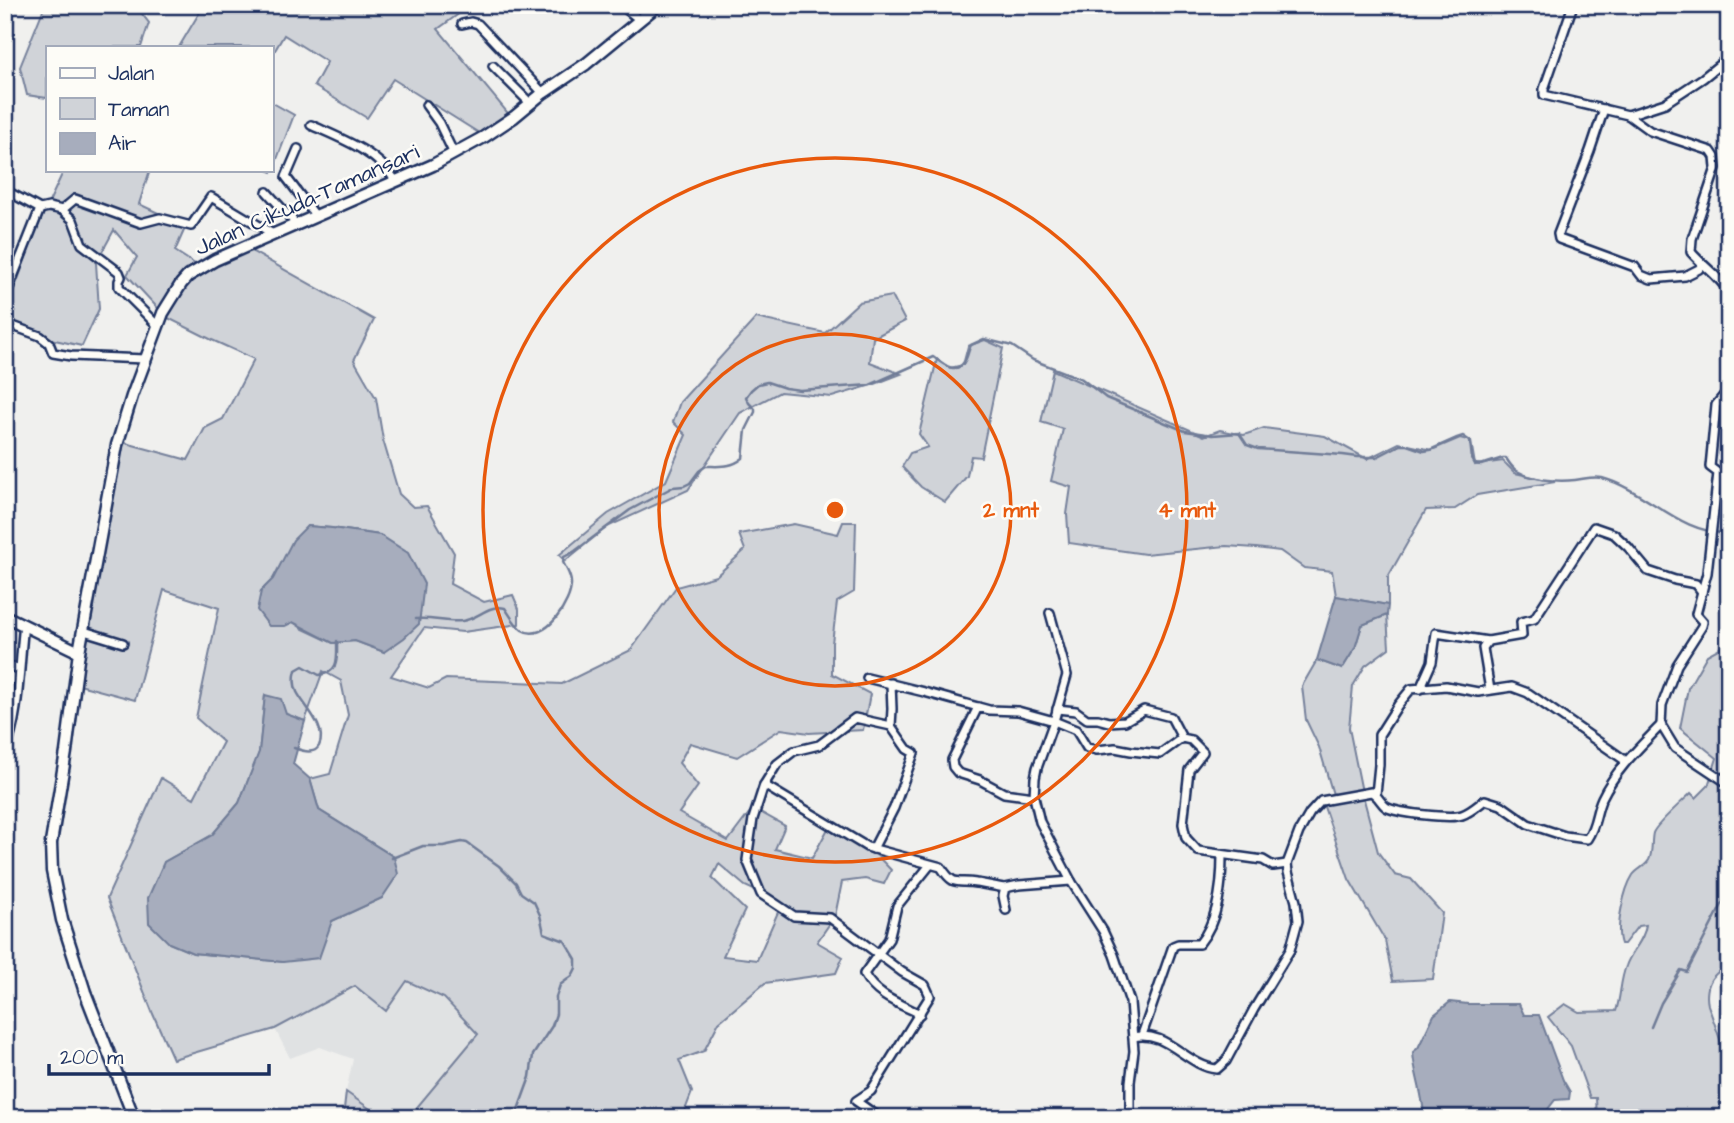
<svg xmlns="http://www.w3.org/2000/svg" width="1734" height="1123" font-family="'Architects Daughter',sans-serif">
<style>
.built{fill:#e0e2e3}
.green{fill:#d0d3d8;stroke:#76819b;stroke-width:2;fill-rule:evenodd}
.water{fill:#a7adbd;stroke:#6f7b97;stroke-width:2}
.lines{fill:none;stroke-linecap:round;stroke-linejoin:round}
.stream{stroke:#6f7b97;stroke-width:2.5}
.street-casing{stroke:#1b2f5e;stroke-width:12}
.secondary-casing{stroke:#1b2f5e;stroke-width:15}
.street{stroke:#fdfcf7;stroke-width:7}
.secondary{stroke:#fdfcf7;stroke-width:10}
.ring{fill:none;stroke:#e8590c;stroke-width:3.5}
.labels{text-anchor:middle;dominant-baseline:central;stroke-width:5;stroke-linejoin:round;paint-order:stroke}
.street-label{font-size:23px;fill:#1b2f5e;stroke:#fdfcf7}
.centre{fill:#e8590c;stroke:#fdfcf7;stroke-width:3.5}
.ring-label{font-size:21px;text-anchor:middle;font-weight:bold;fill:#e8590c;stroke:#fdfcf7;stroke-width:5;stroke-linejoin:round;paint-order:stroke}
</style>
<rect width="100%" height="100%" fill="#f0f0ee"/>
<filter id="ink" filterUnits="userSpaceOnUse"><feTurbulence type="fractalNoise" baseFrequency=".0143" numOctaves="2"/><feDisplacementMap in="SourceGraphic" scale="14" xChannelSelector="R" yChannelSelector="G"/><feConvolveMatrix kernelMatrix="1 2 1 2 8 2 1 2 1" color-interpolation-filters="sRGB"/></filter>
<g filter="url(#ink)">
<polygon class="built" points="407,981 444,998 478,1034 408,1118 383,1118 346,1092 353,1059 320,1047 290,1058 275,1029 355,986"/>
<g class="green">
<polygon points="45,5 135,5 149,23 141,47 47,47 47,98 27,95 20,67"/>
<polygon points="204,5 471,5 438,29 512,118 487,138 393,79 367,118 314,86 327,62 284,35 271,57 271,47 179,47"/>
<polygon points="271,102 294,115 272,172 267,170 271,170"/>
<path d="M64,170H150L139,204L186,226L175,251L198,266L246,248L374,320L354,360L376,398L383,440L399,494L413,507L427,506L454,553L450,584L484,602L513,595L519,609V624L463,632L424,628L391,676L429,688L446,679L562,684L631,650L676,587L716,576L745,550L739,534L794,524L838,534L843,522H856L854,592L837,602L832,643V674L870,694L863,730L809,733L781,729L737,757L690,743L679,763L698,786L679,813L728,841L753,808L785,826L775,849L812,858L830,825L863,841L891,870L884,884L865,879L842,882L835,916L817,942L843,957L836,973L765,983L719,1022L704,1051L679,1060L692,1092L682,1118H408L478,1034L444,998L407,981L386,1011L355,986L275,1029L173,1059L153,1014L107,898L161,778L194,798L223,742L196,718L219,608L164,590L135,700L72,683L122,442L188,460L205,428L223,419L254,359L212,340L166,317L127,275L137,257L114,230L96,263L99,309L82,346L5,329V315L36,230ZM307,526L332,528L380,535L384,652L355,641L333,643L303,629L293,622L261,591L273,579ZM323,671L341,681L348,715L330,774L310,779L319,810L394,857L382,898L332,921L283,962L193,953L169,943L164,862L212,835L239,803L259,753L265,695L286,714L305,721ZM719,864L745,886L782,903L757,960L723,956L745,910L712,878Z"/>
<polygon points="892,296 905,321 873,338 870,362 901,374 875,384 832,397 780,392 740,413 688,490 607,527 565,561 559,555 608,514 666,481 686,435 673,422 680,402 756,318 825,333 859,302"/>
<polygon points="985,340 1003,348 981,457 971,456 967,476 945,502 921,487 902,467 910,453 928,447 919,434 937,359 950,368 963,365 968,346"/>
<polygon points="1053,370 1204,436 1220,430 1244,435 1264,428 1325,436 1367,459 1399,443 1432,450 1460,438 1471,441 1475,465 1503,461 1515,473 1555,482 1477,495 1455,509 1426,510 1388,577 1388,605 1336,596 1332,571 1304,568 1280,551 1256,548 1226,546 1145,554 1069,543 1067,514 1071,487 1051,481 1063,429 1041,422"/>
<polygon points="1387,615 1389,648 1365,666 1353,686 1349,728 1362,792 1378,852 1395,875 1411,879 1442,913 1433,979 1393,981 1385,940 1349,879 1322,801 1334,798 1319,747 1306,720 1302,686 1317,660 1342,669 1355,648 1362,625"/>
<path d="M1729,643V959C1725,967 1719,970 1713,977C1707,984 1706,996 1708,1005L1729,1065V1118H1597L1596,1098H1590L1571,1046L1548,1017L1565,1004L1579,1012L1616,1011C1621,996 1620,981 1626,966C1631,951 1644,941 1646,925L1638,926L1624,944H1621C1615,928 1624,889 1633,875C1637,869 1645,867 1649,860C1653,852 1651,841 1653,833C1656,824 1683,801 1691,793L1696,798L1708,786L1717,758L1680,728L1688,688L1707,655Z"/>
<polygon points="346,1092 383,1118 343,1118"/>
</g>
<g class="water">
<polygon points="307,526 332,528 380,535 408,553 424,584 419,624 404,638 384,652 355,641 333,643 293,622 285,626 269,626 257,610 261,591 273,579 293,540"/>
<polygon points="1336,596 1388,605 1387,615 1362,625 1355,648 1342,669 1317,660"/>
<polygon points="265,695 281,699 286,714 305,721 293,764 310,779 319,810 394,857 398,874 382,898 332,921 319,958 283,962 193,953 169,943 149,923 148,898 164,862 212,835 239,803 259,752"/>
<path d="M1450,1002L1468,1004H1519L1524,1015H1539L1563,1080L1570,1092L1569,1099L1555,1100L1541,1118H1424C1424,1096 1414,1074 1413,1052L1418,1048L1434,1015Z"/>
</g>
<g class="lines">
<g class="stream">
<path d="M416,619C431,617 447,623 462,621C478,619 488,604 505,608C510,615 515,625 522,630C545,644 572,602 571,583C571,575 566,569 563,562L564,557L575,551L630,510L673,487L684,486L690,483L699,471L706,466C720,466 731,468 743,458L746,430L755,412V409L749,403L746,397L751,390L758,384L767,382L785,388L800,390L870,385L933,357C941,362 955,376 964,362C968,357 968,350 971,345L984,339L1012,346L1033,360L1082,379L1106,398L1185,431L1213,435L1239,433L1247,445L1258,449L1343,455L1358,457H1377L1400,445H1407L1424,451L1430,450L1457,438L1463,436L1470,441L1472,459L1475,464L1481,465L1503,458H1506C1509,463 1512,468 1517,471C1532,480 1557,482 1575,480C1584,479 1593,476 1602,478C1647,490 1680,535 1729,533"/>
<path d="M294,748C303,751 314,755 319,746C328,728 304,706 297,692C294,685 294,677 296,670L303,666L319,675C340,673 337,657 337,641"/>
<polyline points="392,858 423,846 443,846 462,842 467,843 499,866 516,883 521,893 534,902 540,915 544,933 565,941 576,959 576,968 572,976 560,985 556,997 556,1014 552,1026 533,1055 530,1077 515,1118"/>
<polyline points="1651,1027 1661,1003 1681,970 1687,972 1729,891"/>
</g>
<g class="street-casing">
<g id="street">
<polyline points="621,5 640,20"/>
<path d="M1573,5L1544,89V95L1628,115L1650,131L1711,151L1715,157L1716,168L1692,239L1691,252C1704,267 1718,275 1729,292"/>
<polyline points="462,24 471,22 478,24 543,93"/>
<polyline points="493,66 530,103"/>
<polyline points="426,105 439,123 454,154"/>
<polyline points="1604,109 1590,151 1558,234 1559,239 1635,267 1641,275 1651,279 1685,276 1699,269 1702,264"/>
<polyline points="1628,115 1665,103 1703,78 1729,57"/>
<path d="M311,125C342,139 376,151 395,180"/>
<polyline points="298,149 286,177 315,215"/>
<polyline points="5,190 40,209 49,207 62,210 75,199 141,223 160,218 191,226 211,197 273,234"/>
<polyline points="267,192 297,225"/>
<polyline points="62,210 73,220 82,244 119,272 121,277 119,281 119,287 158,326"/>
<polyline points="5,297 40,209"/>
<polyline points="5,323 40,336 49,343 53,353 71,356 145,359"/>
<polyline points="1729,389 1716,405 1710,467 1718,473 1707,573 1696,614 1703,622 1702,626 1677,665 1662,705 1661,725 1675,748 1729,784"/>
<polyline points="1050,613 1067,675 1054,721 1037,768 1035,778 1034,797 1040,822 1071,881 1103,931 1114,955 1130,1002 1134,1051 1130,1082 1130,1118"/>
<polyline points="84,631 123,643"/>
<polyline points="5,666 19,668"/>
<polyline points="867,678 924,692 978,707"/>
<polyline points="1420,689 1432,662 1436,633 1488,641"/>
<polyline points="1490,690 1483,648 1488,641 1522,635 1521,622 1534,619 1594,527 1614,534 1628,547 1648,571 1675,580 1696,584 1702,592"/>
<polyline points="1057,709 1076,711 1087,719 1098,719 1109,722 1125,721 1144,710 1171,717 1182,738"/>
<polyline points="891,726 892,709 891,683"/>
<path d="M5,752C20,715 19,664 24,624"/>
<path d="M764,785L867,847L941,867C954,887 956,880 976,883C986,884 996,887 1005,888"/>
<polyline points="1376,794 1379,765 1379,735 1398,705 1411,689 1446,686 1478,692 1512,687 1528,693 1626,761"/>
<polyline points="1034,797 1004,793 980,780 958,773 953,767 952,760 978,707 989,710 1018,711 1054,721 1076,730 1087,748 1097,750 1115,748 1131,751 1160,754 1182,738 1191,740 1203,752 1189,770 1183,824 1186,838 1198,851 1263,860 1273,866 1287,864"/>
<polyline points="873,849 894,808 914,753 907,749 891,726 855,718 819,745 794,751 777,764 764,785 753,819 747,860 761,894 794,916 830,918 902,972 925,985 930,996 871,1091 856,1101 880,1118"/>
<polyline points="1006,910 1003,896 1005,888 1019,885 1071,881"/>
<path d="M920,1014C898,1003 876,996 864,974L889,939L897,906L930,865"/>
<path d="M1142,1035L1173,946L1178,944H1199C1219,920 1222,884 1222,855"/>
<path d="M1133,1037C1167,1029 1186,1066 1217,1069L1226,1061L1254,1009L1290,950L1298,921L1296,902L1288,872L1287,864L1299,832L1310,813L1321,801L1371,792C1378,795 1380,802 1386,807C1396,813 1451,819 1462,815C1471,812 1478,805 1485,800L1501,805L1528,824L1565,836L1587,839C1597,824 1595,813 1602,798C1616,769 1639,748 1661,725"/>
</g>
</g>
<g class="secondary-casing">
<g id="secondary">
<polyline points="5,616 79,652 117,445 132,396 163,313 181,284 188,276 215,260 433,165 484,137 514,117 543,93 586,64 658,5"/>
<polyline points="79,652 66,752 51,843 52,871 62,920 85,992 134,1118"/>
</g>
</g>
<use href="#street" class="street"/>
<use href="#secondary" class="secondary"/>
</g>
</g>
<g class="ring">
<circle cx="835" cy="510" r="176"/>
<circle cx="835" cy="510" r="352"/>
</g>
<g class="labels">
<g class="street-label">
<text transform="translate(307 200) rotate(-24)">Jalan Cikuda–Tamansari</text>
</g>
</g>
<circle cx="835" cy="510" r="10" class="centre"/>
<g class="ring-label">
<text x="1011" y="517">2 mnt</text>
<text x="1187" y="517">4 mnt</text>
</g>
<rect width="1734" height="1123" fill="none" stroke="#fdfcf7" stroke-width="28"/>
<rect x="14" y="14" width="1706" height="1095" fill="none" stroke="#1b2f5e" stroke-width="2.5" filter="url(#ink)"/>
<rect x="46" y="46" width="228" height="126" fill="#fdfcf7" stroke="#a3aaba" stroke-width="2"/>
<rect x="60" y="68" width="35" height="10" fill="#fdfcf7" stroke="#a3aaba" stroke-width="2"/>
<text x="108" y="80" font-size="21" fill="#1b2f5e">Jalan</text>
<rect x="60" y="98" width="35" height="21" fill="#d0d3d8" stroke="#a3aaba" stroke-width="2"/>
<text x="108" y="116" font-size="21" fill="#1b2f5e">Taman</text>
<rect x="60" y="133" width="35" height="21" fill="#a7adbd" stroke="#a3aaba" stroke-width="2"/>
<text x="108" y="150" font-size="21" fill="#1b2f5e">Air</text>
<path d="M49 1064v10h220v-10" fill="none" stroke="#1b2f5e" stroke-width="3.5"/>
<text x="60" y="1064" font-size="21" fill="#1b2f5e" stroke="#fdfcf7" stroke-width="5" paint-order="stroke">200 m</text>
</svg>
